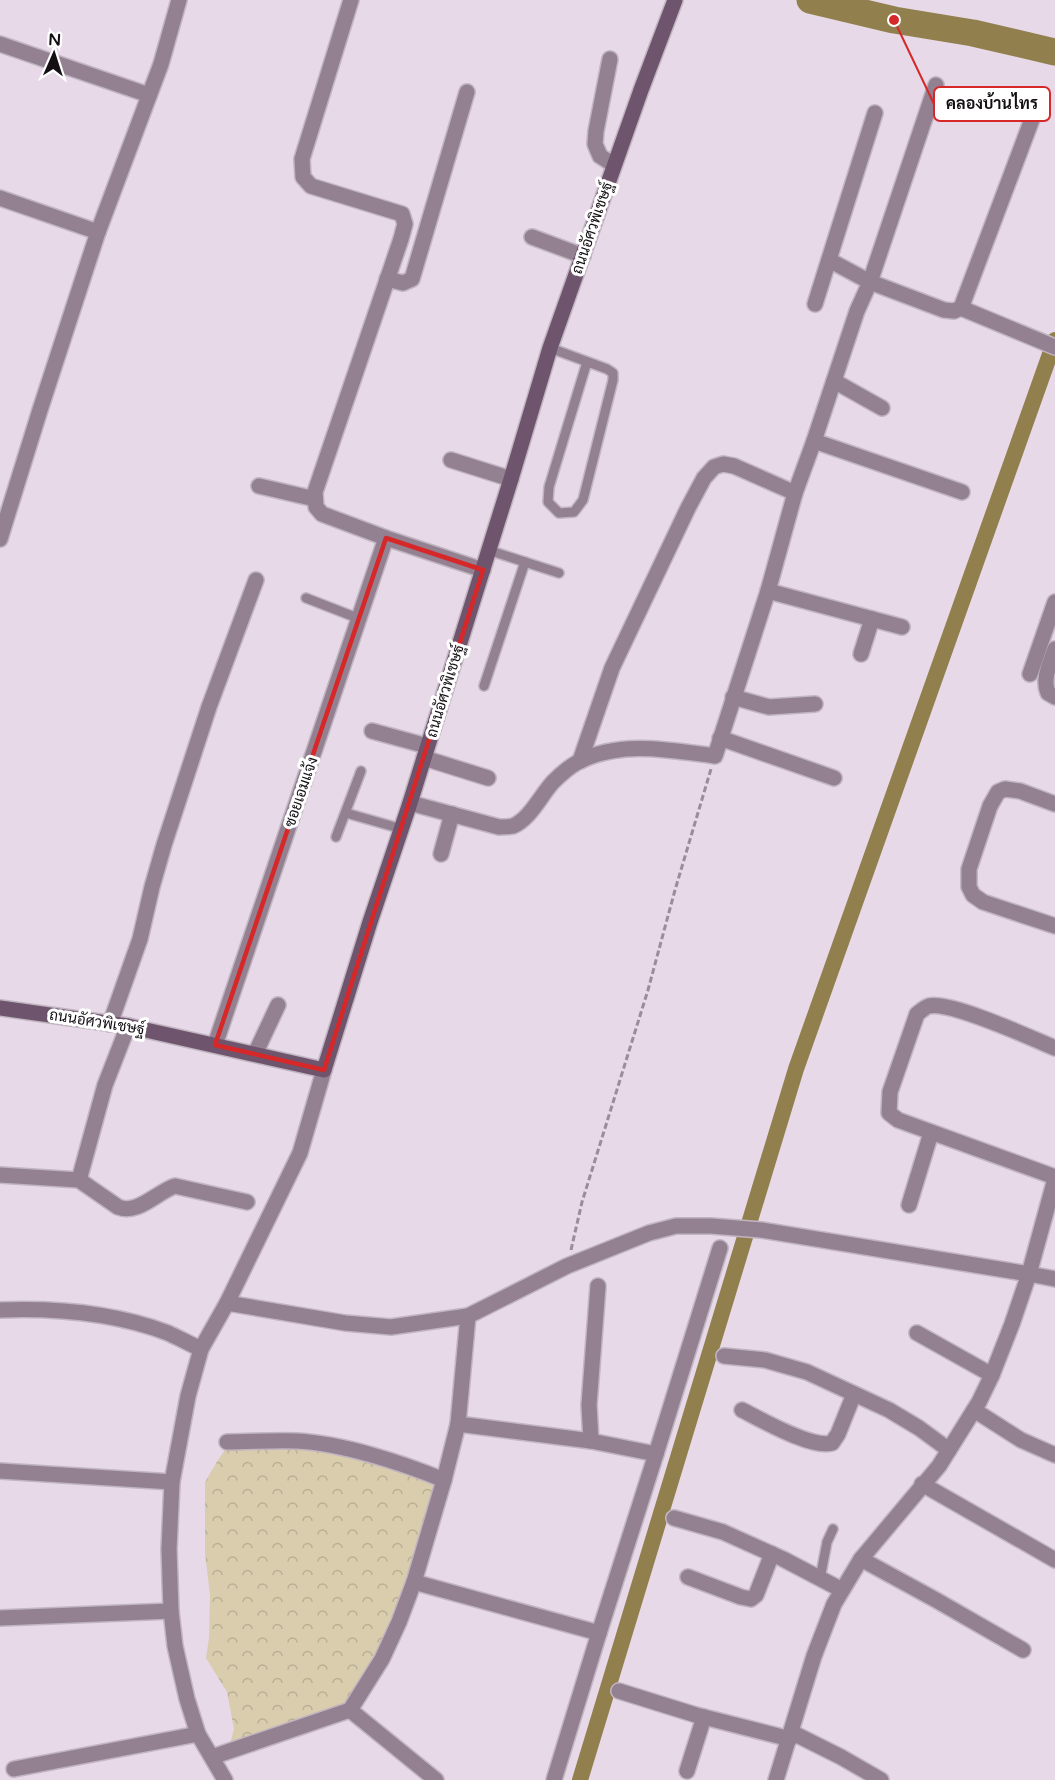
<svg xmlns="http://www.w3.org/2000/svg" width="1055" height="1780" font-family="'Varela Round',Sarabun,sans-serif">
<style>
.park{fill:url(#park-crowns)}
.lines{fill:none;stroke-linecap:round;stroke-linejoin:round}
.canal{stroke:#91804e;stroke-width:16}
.river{stroke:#91804e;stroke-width:27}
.lane-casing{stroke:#c1b5c1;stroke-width:12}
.street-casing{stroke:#c1b5c1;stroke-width:18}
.secondary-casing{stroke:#c1b5c1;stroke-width:18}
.path{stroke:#988e98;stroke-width:3;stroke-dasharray:6 3;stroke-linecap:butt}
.lane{stroke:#938192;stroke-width:9}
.street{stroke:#938192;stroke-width:15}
.secondary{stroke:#6e556d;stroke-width:15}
.marked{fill:none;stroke:#d62828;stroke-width:4.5;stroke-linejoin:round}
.labels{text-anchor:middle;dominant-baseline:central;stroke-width:6;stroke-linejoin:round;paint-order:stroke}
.street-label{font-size:15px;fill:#130f13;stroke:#fff}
.leader{fill:none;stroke:#d62828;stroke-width:2}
.callout-dot{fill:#d62828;stroke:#fff;stroke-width:2}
.callout{fill:#fff;stroke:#d62828;stroke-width:2}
.callout-label{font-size:16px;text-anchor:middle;font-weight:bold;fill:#130f13}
</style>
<defs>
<pattern id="park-crowns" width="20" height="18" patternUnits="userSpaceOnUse" patternTransform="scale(1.5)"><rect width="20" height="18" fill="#d9cdad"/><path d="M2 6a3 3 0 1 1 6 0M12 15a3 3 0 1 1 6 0" fill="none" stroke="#b9af94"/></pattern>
</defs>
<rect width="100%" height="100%" fill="#e7d9e7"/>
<polygon class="park" points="227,1447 298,1448 345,1455 392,1464 438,1482 407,1586 359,1710 230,1744 234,1729 227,1692 206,1658 209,1638 210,1595 205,1553 205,1482 218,1460"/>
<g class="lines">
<polyline class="canal" points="580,1780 796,1069 1055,340"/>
<polyline class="river" points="810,0 894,20 973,33 1055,52"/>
<g class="lane-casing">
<g id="lane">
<polyline points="550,348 607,369 613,373 613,380 583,500 574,512 559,513 548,502 549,487 587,362"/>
<polyline points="488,550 559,573"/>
<polyline points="306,598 360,619"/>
<polyline points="484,686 525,562"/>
<polyline points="346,813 402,829"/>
<polyline points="336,837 361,771"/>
<polyline points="820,1579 827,1542 833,1529"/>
</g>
</g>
<g class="street-casing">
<g id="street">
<polyline points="351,0 302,159 303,177 311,186 402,214 405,224 401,239 315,492 316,507 322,514 386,538 483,570"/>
<polyline points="0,44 149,95"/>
<polyline points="610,59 596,131 595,144 600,156 614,165"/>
<polyline points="0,198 98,232"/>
<polyline points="532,237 583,256"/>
<polyline points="829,260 870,282 936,85"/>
<polyline points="387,279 403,283 412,279 467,92"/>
<polyline points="815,304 875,113"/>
<polyline points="961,308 1055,347"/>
<polyline points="834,381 882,408"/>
<polyline points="814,441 962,492"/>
<polyline points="451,460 511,479"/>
<polyline points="259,486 315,499"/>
<polyline points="0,539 40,410 98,232 161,64 179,0"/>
<polyline points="768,591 902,627"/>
<path d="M1055,649C1050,664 1042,679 1048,693L1055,697"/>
<polyline points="861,654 872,619"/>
<polyline points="1030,674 1055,602"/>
<polyline points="733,697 769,707 815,704"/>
<polyline points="372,731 427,746"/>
<polyline points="720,738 834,778"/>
<polyline points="424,758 488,778"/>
<polyline points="580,761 612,668 688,508 704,478 714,467 723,464 734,466 795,493"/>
<path d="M410,803L499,827C504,827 508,827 513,826C530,819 541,795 553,782C561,774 569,767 578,762C620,740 670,750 715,756L768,591L795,493L814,441L857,311L870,282L944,310L954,311L961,308L1034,114"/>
<polyline points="1055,804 1020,791 1005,789 998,792 990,806 969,869 969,887 973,895 983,902 1055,926"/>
<polyline points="441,854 452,814"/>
<polyline points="110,1024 140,939 152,887 164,845 209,707 256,580"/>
<polyline points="215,1045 386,538"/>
<path d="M1055,1048C1031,1038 951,1001 929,1006C925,1007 921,1011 917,1014L890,1092L889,1113L898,1120L1055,1177"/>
<polyline points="255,1054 278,1005"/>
<path d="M0,1175L79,1180L118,1207C138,1215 157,1192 175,1186L247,1202"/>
<polyline points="79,1180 105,1085 128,1026"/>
<polyline points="909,1205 931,1133"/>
<polyline points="227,1303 345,1323 391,1327 468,1316 567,1266 649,1233 676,1226 711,1226 761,1230 1029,1274 1055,1279"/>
<path d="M0,1310C56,1308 115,1313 168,1333C179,1338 190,1344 201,1349"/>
<polyline points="917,1333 992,1375"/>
<polyline points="724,1356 765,1360 807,1372 889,1410 919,1428 949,1450"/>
<path d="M742,1410C762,1420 812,1449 832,1443L838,1434L854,1394"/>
<polyline points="974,1410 1021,1440 1055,1455"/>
<polyline points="458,1424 591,1441 656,1454 599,1633 554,1780"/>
<polyline points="591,1441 589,1405 598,1286"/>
<path d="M227,1442C250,1442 273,1440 296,1441C342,1443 402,1463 444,1480"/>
<polyline points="656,1454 720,1248"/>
<polyline points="0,1471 172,1482"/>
<polyline points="922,1484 1055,1560"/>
<polyline points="674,1518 723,1532 783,1559 842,1590"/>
<polyline points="861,1559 936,1600 1023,1650"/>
<polyline points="688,1577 741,1597 751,1599 756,1595 772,1554"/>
<polyline points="414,1582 599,1633"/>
<polyline points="0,1618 171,1611"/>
<polyline points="619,1691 696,1715 790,1739"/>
<polyline points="791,1732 841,1757 881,1780"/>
<polyline points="212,1757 350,1710"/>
<polyline points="14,1769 198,1734"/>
<polyline points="687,1771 704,1717"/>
<polyline points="225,1780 198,1734 187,1699 175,1646 171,1611 169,1549 172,1482 188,1396 201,1349 227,1303 300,1153 324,1070"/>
<polyline points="436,1780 350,1710 382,1659 399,1622 414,1582 444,1480 458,1424 468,1316"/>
<polyline points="776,1780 814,1656 834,1604 861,1559 939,1466 979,1402 992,1375 1012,1324 1029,1274 1055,1179"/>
</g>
</g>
<g class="secondary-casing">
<polyline id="secondary" points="0,1008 128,1026 324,1070 370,922 410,803 511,479 550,348 641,90 675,0"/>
</g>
<polyline class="path" points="571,1250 582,1202 648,990 675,890 711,769"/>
<use href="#lane" class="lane"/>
<use href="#street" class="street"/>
<use href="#secondary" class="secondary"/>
</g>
<path class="marked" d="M386,538L483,570L324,1070L215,1045Z"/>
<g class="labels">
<g class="street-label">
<text transform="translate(592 228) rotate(-71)">ถนนอัศวพิเชษฐ์</text>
<text transform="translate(445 691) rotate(-73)">ถนนอัศวพิเชษฐ์</text>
<text transform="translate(301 792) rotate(-71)">ซอยเอมแจ้ง</text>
<text transform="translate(97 1022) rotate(9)">ถนนอัศวพิเชษฐ์</text>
</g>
</g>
<path class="leader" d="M894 20L934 104"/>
<circle class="callout-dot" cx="894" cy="20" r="6"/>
<rect class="callout" x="934" y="87" width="116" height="34" rx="6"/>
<g class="callout-label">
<text x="992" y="109">คลองบ้านไทร</text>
</g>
<g transform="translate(54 54) rotate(3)" stroke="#ffffff" stroke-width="4.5" paint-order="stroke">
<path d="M0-4.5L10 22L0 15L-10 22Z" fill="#130f13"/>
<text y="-9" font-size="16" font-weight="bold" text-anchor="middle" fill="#130f13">N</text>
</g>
</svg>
